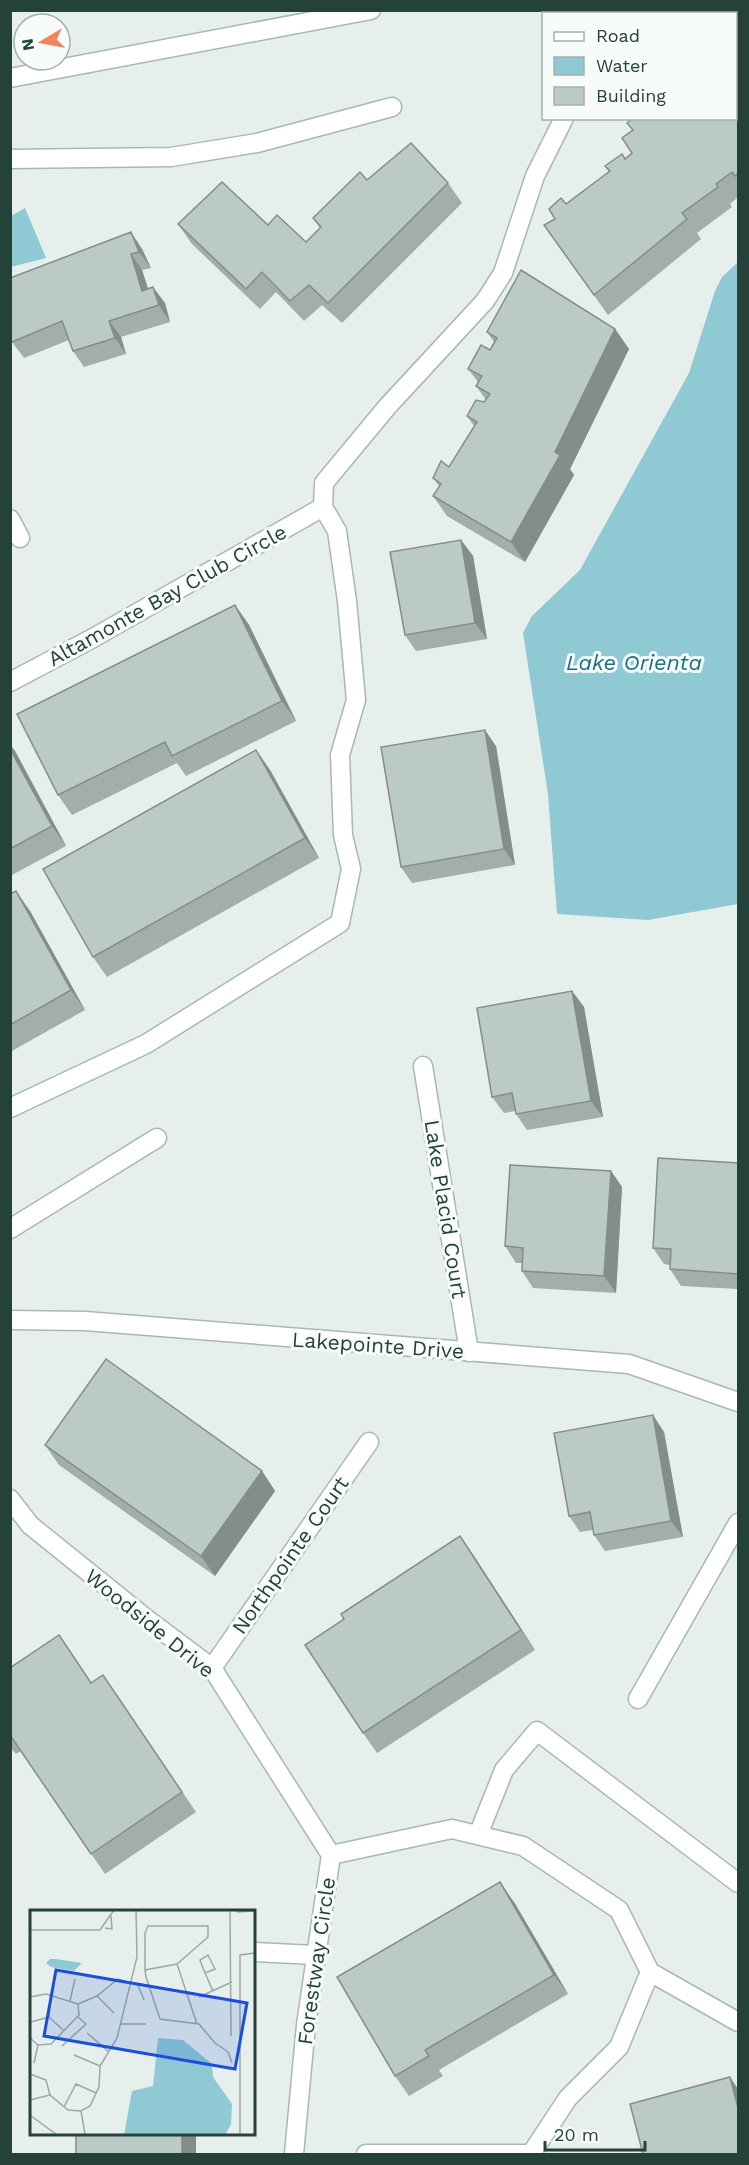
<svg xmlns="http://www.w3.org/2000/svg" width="749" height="2165" font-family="'Work Sans',sans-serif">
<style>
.water{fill:#8ec9d4}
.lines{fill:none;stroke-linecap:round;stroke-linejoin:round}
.minor-casing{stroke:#a8b8b2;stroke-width:21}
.minor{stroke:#fff;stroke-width:18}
.wall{fill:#a1aea9}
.shaded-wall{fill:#838d89}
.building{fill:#bbcac4;stroke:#838d89;stroke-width:1.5}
.labels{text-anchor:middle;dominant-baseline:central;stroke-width:6;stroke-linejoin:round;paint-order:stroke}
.street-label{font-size:21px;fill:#24423a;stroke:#f7fbf9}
.water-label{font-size:22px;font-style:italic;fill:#1c6f80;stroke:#f7fbf9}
.inset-road{fill:none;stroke:#98aaa4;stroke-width:1.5}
.view{fill:#1d4ed8;fill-opacity:0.15;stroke:#1d4ed8;stroke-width:3}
.inset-edge{fill:none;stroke:#24423a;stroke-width:3}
</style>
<rect width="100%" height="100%" fill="#e6efeb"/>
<g class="water">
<polygon points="25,208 46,258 11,267 11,216"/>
<polygon points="738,262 738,904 648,920 557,914 548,794 523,633 532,616 580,570 689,373 715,291 722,277"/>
</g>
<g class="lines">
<g class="minor-casing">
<g id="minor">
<polyline points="10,78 371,10"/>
<polyline points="10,159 171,157 257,143 392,107"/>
<polyline points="10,519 20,538"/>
<polyline points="10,682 93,638 323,507"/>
<polyline points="423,1066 469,1352"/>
<polyline points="10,1108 146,1044 340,923 351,869 343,835 340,755 356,700 347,601 337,531 323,507 324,483 387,407 485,301 503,273 535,176 564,118"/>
<polyline points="10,1229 157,1138"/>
<polyline points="10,1320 85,1321 629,1364 738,1402"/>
<polyline points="10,1499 30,1525 148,1620 212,1668 331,1855"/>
<polyline points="212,1668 369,1442"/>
<polyline points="638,1699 738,1523"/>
<polyline points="478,1835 504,1770 537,1731 738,1883"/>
<polyline points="254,1952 315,1955"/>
<polyline points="294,2154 306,2025 331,1855 452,1829 523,1846 619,1910 650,1972 738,2022"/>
<polyline points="366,2154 531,2154 568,2098 619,2047 650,1972"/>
</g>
</g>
<use href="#minor" class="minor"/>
</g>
<g class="wall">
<polygon points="127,10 139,10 129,12"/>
<polygon points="738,92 738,197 730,204 732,207 697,233 701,239 608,315 544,225 555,219 566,204 609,172 605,166 622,154 625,158 735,118"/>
<polygon points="367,180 448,183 462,203 342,323 322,305 304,321 276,292 260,309 192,244 178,224 268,225 306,242 320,228 313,218"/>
<polygon points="142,249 151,268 142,270 148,289 165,303 170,322 121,337 126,354 84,367 73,351 69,340 24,358 12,342 10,278"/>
<polygon points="615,329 629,349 570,469 574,475 525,562 447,516 433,496 439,486 433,478 449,467 474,426 467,416 486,400 476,386 478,382 468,369 490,350 494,342 487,332"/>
<polygon points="461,540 473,556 487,639 416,651 405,635"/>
<polygon points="235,605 249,625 296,721 186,776 177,763 72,815 58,795"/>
<polygon points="10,745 15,751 66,846 10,876"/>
<polygon points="496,746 515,865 412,883 401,867"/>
<polygon points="256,750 270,770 319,858 107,977 93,957"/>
<polygon points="10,894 30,911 85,1010 10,1052"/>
<polygon points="572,991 584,1007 603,1117 527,1130 516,1114 515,1111 504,1113 492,1097"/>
<polygon points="738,1163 738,1289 681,1286 670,1269 670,1265 664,1264 653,1248"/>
<polygon points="611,1171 622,1187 616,1293 533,1288 522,1271 522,1263 516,1263 505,1246"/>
<polygon points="664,1432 683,1537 605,1551 594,1535 593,1530 580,1532 569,1516"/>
<polygon points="45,1445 262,1471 275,1491 215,1576 59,1465"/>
<polygon points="460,1536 535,1650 377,1753 363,1733 344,1619"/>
<polygon points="10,1668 91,1683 117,1695 196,1812 105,1874 21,1751 16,1754 10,1747"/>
<polygon points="514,1902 568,1994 439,2070 443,2076 409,2096 395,2076"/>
</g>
<g class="shaded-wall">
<polygon points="131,232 142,249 151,268 139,252"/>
<polygon points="131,254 142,270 154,307 142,291"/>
<polygon points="153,287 165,303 170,322 159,305"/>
<polygon points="109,321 121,337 126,354 115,338"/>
<polygon points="615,329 629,349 570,469 574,475 525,562 511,542"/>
<polygon points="461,540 473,556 487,639 475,623"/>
<polygon points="235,605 249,625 296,721 282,701"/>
<polygon points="485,730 496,746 515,865 504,849"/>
<polygon points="10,745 15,751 66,846 52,826 10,749"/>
<polygon points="256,750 270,770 319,858 305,838"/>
<polygon points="16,891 30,911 85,1010 71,990"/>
<polygon points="572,991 584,1007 603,1117 591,1101"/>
<polygon points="611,1171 622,1187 616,1293 604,1276"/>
<polygon points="653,1415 664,1432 683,1537 671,1521"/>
<polygon points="262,1471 275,1491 215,1576 201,1556"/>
<polygon points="460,1536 474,1556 535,1650 521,1630"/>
<polygon points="500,1882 514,1902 568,1994 554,1975"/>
<polygon points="730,2077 738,2089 738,2108"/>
<rect x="182" y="2133" width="14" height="21"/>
</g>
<g class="building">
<polygon points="735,88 738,92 738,173 735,176 732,172 716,184 718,187 682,213 687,219 594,295 544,225 555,219 549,209 561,198 566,204 610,171 605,166 622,154 625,159 632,153 622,138 633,130 627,123 633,118 735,118"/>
<polygon points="411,143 448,183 328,303 309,285 290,301 262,272 246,289 178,224 222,182 268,225 277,215 306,242 321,227 313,218 360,172 367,180"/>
<polygon points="131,232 139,252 131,254 142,291 153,287 159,305 109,321 115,338 73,351 62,321 12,342 10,337 10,278"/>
<polygon points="521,270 615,329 555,452 560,455 511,542 433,496 441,484 433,478 441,461 449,467 477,422 467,416 476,400 484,402 490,394 476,386 482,376 468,369 481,345 490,350 497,338 487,332"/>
<polygon points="461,540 475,623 405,635 390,552"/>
<polygon points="235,605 282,701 172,756 165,742 58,795 17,714"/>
<polygon points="485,730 504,849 401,867 381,747"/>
<polygon points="10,749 52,826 10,849"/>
<polygon points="256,750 305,838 93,957 43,869"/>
<polygon points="16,891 71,990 10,1025 10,894"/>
<polygon points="572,991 591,1101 516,1114 512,1093 492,1097 477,1008"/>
<polygon points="658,1158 738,1163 738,1274 670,1269 671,1249 653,1248"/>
<polygon points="510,1165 611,1171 604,1276 522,1271 523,1248 505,1246"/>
<polygon points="106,1359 262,1471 201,1556 45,1445"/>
<polygon points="653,1415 671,1521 594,1535 590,1512 569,1516 554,1433"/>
<polygon points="460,1536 521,1630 363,1733 305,1645 344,1619 341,1614"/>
<polygon points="59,1635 91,1683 103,1675 182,1792 91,1854 10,1735 10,1668"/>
<polygon points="500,1882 554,1975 425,2050 429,2056 395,2076 337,1977"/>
<polygon points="730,2077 738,2108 738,2154 643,2154 630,2104"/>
<rect x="76" y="2133" width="106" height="21"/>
</g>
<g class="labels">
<g class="street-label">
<text transform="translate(167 595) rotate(-29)">Altamonte Bay Club Circle</text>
<text transform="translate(446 1209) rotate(81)">Lake Placid Court</text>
<text transform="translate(378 1345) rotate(4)">Lakepointe Drive</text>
<text transform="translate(290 1555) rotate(-55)">Northpointe Court</text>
<text transform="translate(150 1623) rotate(39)">Woodside Drive</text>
<text transform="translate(316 1961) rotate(-82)">Forestway Circle</text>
</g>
<g class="water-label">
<text x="634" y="662">Lake Orienta</text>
</g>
</g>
<g transform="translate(30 1910)">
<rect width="225" height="225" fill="#e6efeb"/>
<path d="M20,49H26L52,53L44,61L21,57L16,53ZM128,128L153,130L182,154L183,167L202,194L201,214L195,225H94L102,181L123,176Z" fill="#8ec9d4"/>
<path class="inset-road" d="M200,0L201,126M207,2L225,1M75,18L82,19L81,6M0,20H70L84,0M147,54L167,114M115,60L147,54L178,27V16H118L115,23V60L116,67L130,109L169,114L185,133L198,142L202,153M175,63L185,59L178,45L170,50L175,63L183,81M21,85L19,107L33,120M67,86L84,103M0,87L16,84L48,94L49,105L21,134L8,135L0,128M169,87L202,72M40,91L45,69M48,94L67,86L88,69L108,75L114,90M1,112L19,107M90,114H116M57,123L79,142M32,136L56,114L48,107M44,145L70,156M4,153L8,135M0,164L16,170L20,185L38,200L51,201L60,196L69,177L70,156L87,128L107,47L106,0M0,190L20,185M34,197L46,174L66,183M51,201L55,224M0,205L27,225M210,225V45L225,43"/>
<path class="view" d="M26,60L217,93L205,159L14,126Z"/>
<rect width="225" height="225" class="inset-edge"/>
</g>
<rect width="749" height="2165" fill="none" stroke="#24423a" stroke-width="24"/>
<rect x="542" y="12" width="195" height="108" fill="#f7fbf9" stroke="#a3b1ad" stroke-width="1.5"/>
<rect x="554" y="32" width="30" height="9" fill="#ffffff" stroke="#a3b1ad" stroke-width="1.5"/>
<text x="596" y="42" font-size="18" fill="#24423a">Road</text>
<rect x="554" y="57" width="30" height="18" fill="#8ec9d4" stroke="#a3b1ad" stroke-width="1.5"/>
<text x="596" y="72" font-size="18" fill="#24423a">Water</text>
<rect x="554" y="87" width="30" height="18" fill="#bbcac4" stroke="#a3b1ad" stroke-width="1.5"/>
<text x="596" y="102" font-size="18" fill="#24423a">Building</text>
<g transform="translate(42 42) rotate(260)"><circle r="28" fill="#f7fbf9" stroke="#a3b1ad" stroke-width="1.5"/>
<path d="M0-4.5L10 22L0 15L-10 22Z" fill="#f4845f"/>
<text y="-9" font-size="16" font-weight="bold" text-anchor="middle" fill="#24423a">N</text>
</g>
<path d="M545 2141v9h100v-9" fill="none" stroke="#24423a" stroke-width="3"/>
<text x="554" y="2141" font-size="18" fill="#24423a" stroke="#f7fbf9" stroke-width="4.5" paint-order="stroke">20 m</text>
</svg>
